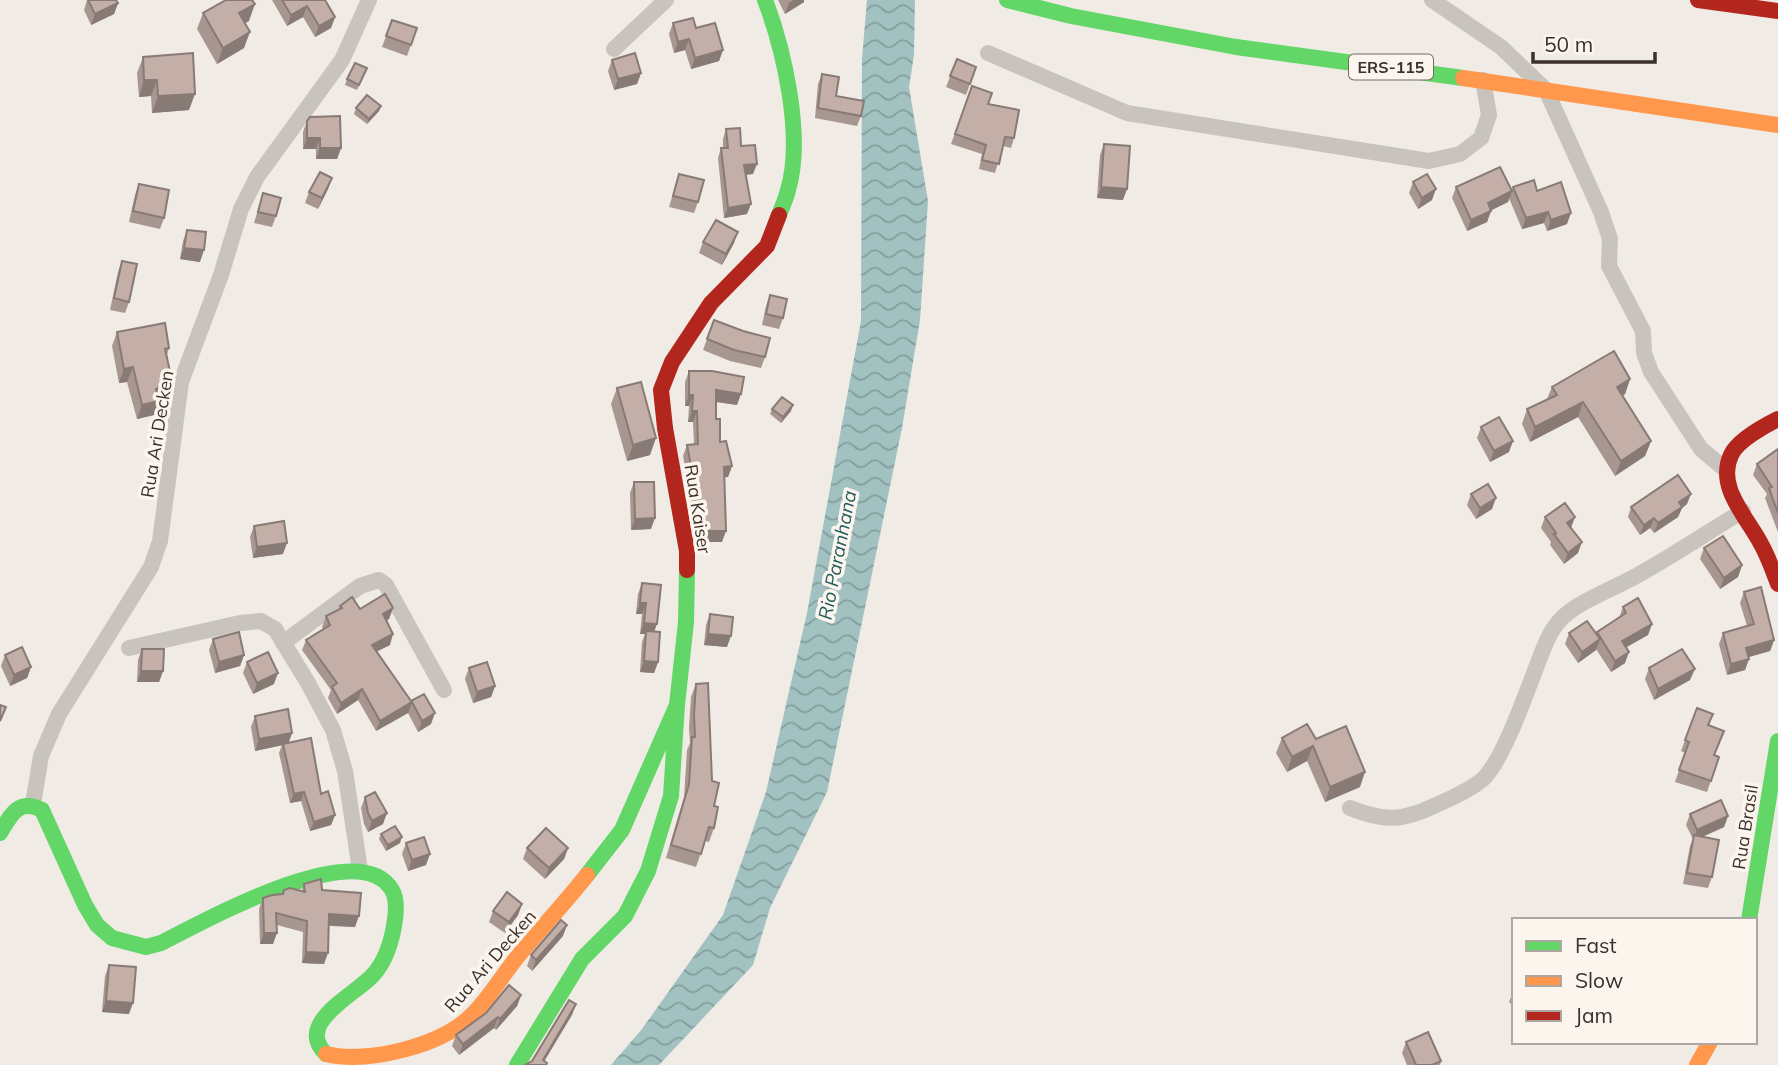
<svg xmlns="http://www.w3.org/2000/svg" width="1778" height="1065" font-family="Mulish,sans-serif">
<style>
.water{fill:url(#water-waves)}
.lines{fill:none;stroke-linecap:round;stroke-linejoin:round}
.street{stroke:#c9c3be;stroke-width:16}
.fast{stroke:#63d668;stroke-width:16}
.slow{stroke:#ff974d;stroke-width:16}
.jam{stroke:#b3261e;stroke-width:16}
.wall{fill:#a89690}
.shaded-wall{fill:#887a75}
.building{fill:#c3afa7;stroke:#887a75;stroke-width:2}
.labels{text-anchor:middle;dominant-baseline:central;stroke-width:7;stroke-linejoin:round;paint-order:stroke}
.shield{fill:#fbf5ee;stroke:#756b66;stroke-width:2}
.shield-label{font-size:16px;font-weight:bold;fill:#3b302b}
.street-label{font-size:18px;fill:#3b302b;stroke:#fbf5ee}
.water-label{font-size:19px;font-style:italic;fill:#1f5a5e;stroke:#fbf5ee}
</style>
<defs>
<pattern id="water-waves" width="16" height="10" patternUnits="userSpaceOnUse" patternTransform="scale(1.75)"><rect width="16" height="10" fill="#a1c2c1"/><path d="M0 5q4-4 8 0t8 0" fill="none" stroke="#849e9d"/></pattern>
</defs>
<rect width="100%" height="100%" fill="#f0ebe5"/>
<polygon class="water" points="867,0 915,0 914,55 909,87 928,201 920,320 902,428 827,792 770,908 753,965 659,1065 611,1065 642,1029 723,915 766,792 807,613 861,321 862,59"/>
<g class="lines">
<g class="street">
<polyline points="1432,0 1501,47 1546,90 1601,212 1610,239 1609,266 1643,331 1644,353 1651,372 1701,449 1726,470"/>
<polyline points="614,49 666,0"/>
<polyline points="988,53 1127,113 1429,161 1460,154 1481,138 1489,115 1483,80"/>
<polyline points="283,643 360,586 379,580 386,585 444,690"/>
<polyline points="129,648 240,623 261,621 275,629 308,683 333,730 345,771 360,870"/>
<polyline points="33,804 41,756 59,714 151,567 160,541 181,382 221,275 241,209 257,177 342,60 369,0"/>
<path d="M1350,808C1385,822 1403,821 1436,805C1452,798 1470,790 1483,779C1503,760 1525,696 1536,668C1543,650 1549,630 1563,617C1580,601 1617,587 1638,575C1674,555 1708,532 1743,511"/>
</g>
<g class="fast">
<path d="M765,0C784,50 804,137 788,190C786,199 782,207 779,215"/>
<polyline points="1007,0 1071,16 1236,47 1463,78"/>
<path d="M0,833C11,815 18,798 42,810L85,905L97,925L112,938L146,947L161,943C202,923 359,833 392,890C398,900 396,915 394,926C391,943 385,962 373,975C355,995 294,1023 326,1054"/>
<polyline points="587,875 622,830 677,705"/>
<polyline points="1749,920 1778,741"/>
<polyline points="517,1065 582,959 625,916 648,871 671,796 677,705 686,622 687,570"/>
</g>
<g class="slow">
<polyline points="1463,78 1778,125"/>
<path d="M326,1054C368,1064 441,1046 472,1015C489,998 502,976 518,956C540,929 565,903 587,875"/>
<polyline points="1697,1065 1710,1042"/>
</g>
<g class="jam">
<polyline points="1698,0 1778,11"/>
<path d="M1778,419C1764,426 1737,441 1731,455C1716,487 1747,517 1761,544C1768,556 1773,571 1778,584"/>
<polyline points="687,570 687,551 665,428 661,390 672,362 711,303 767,246 779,215"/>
</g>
</g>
<g class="wall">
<polygon points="87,0 116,0 118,3 114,14 91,25 84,10"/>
<polygon points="272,0 325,0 335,17 331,28 315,37 303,17 287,26"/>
<polygon points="778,0 804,0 804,2 785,14"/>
<polygon points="203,13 249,21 245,23 244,48 217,64 197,29"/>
<polygon points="392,20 417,28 407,56 382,47"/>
<polygon points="673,23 696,28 723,50 719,61 691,69 685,50 674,53 669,34"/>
<polygon points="143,57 189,110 152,113 151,96 139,97 137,73"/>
<polygon points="957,59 976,67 966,95 946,87"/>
<polygon points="612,60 641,73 637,84 614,90 608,71"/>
<polygon points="367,68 357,90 345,85 347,79"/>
<polygon points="822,74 836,96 861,116 857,126 815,118 818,84"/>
<polygon points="972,86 988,104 1014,138 1011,148 1003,146 995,173 979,169 982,154 951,144"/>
<polygon points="381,106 379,111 367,124 354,114 356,108"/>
<polygon points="307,121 341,148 337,159 316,159 316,149 303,149 303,132"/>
<polygon points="726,129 741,146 753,174 746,175 747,214 724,218 718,158 721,148 723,148 723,139"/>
<polygon points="1104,144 1123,200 1097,198 1100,155"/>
<polygon points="679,174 698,202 694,213 669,207"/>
<polygon points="332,178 328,189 318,209 305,203 309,192"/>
<polygon points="1413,182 1432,200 1418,209 1409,193"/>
<polygon points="139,184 164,218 160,229 129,222 135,195"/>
<polygon points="1456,187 1512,191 1513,187 1537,191 1567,224 1547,231 1544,223 1522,229 1509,198 1508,202 1491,210 1487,222 1467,231 1452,198"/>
<polygon points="263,193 276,216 272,227 254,223"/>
<polygon points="187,230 200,262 180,259 183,241"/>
<polygon points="703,242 734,243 722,265 699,253"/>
<polygon points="122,261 129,302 125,313 110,310 118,272"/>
<polygon points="770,295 783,318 779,329 762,325 766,306"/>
<polygon points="714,320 765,357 761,368 730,361 703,350"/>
<polygon points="117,332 169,348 167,355 173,385 168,399 159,401 154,415 137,419 127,382 119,383 112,346"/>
<polygon points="689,371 737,405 716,402 716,419 720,442 732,466 728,477 725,477 722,542 699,542 695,504 692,504 683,456 687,445 694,444 693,422 688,422 689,406 685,406 685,382"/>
<polygon points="1630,379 1625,394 1622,396 1651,441 1645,456 1615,476 1578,417 1530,442 1522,424 1527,409 1547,399 1552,387"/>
<polygon points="617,388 650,455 627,461 611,404"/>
<polygon points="772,409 791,411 781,423 770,414"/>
<polygon points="1481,427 1509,452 1490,462 1477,438"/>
<polygon points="1778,449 1778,532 1765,498 1767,494 1753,475 1757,464"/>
<polygon points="634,482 651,529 631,530 630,493"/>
<polygon points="1471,494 1492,509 1476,519 1467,505"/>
<polygon points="1687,504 1682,508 1678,517 1654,533 1650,528 1640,535 1628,517 1631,507"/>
<polygon points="1545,517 1571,528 1578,553 1564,564 1550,545 1551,542 1541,528"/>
<polygon points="254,526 283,554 253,558 250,537"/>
<polygon points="1704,548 1742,565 1738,577 1720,589 1700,559"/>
<polygon points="642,583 654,631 658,662 654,673 640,672 642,642 645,634 640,634 642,614 636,614 638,594"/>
<polygon points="1744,592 1774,640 1770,651 1748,657 1749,659 1745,670 1727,675 1719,644 1723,633 1747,626 1740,603"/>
<polygon points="340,606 360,609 393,608 389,619 386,621 390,645 377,651 411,701 431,724 418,732 408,713 376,731 358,700 337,714 328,698 331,690 302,650 306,640 323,629 322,627 326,616 339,609"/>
<polygon points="1623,607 1652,624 1648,635 1626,647 1625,663 1611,672 1596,649 1596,650 1578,663 1565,644 1569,633 1596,634 1597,632 1619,618"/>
<polygon points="710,614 727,647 704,645 706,625"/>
<polygon points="213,639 244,655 240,666 215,673 209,650"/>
<polygon points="142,649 163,671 159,682 137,682 138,660"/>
<polygon points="5,655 31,667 27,678 10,686 1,666"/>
<polygon points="247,662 274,684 253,694 243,673"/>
<polygon points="469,668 495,686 491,697 473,703 465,679"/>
<polygon points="1649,668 1690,680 1654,700 1645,679"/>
<polygon points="696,684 714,806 714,828 709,842 705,841 696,867 666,858 684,797 687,750 690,743 689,728 691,697"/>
<polygon points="1697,708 1709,725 1715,756 1719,757 1707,792 1675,782 1685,753 1681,751"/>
<polygon points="255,716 292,733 289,742 335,815 331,825 310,831 301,801 290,803 279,753 282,745 255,751 251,727"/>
<polygon points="1282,738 1316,739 1360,787 1325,802 1307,761 1287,772 1276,753"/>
<polygon points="365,797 383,824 368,832 364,824 361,808"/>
<polygon points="1690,814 1728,816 1724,827 1702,837 1712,877 1708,888 1683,884 1690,846 1693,839 1686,825"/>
<polygon points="381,834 400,843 386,851 379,839"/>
<polygon points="406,843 426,865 408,871 402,854"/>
<polygon points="527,848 568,848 564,859 545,879 523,859"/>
<polygon points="304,884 322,890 355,927 329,926 324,964 302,963 303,932 277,925 273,944 260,944 259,909 263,898 302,891"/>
<polygon points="522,904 518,915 505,933 489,922 493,911"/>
<polygon points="563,936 532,971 527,966 531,955"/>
<polygon points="109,965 129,1014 102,1012 105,976"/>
<polygon points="1514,994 1514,1007 1509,1002 1511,997"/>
<polygon points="521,995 517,1006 496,1030 494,1028 459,1055 452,1046 456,1035"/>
<polygon points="1406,1042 1441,1061 1440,1065 1407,1065 1402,1053"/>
</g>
<g class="shaded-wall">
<polygon points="793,0 804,0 804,2 785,14 789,3"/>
<polygon points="118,3 114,14 91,25 95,14"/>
<polygon points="255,4 249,21 233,30 239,13"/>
<polygon points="307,6 303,17 287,26 291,15"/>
<polygon points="335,17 331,28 315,37 319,26"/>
<polygon points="250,32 244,48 217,64 223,48"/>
<polygon points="689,39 685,50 674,53 678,42"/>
<polygon points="723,50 719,61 691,69 695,58"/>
<polygon points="641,73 637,84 614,90 618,79"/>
<polygon points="144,80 157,80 151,96 139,97"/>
<polygon points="195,94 189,110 152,113 158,96"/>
<polygon points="381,106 379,111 367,124 369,119"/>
<polygon points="307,138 320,138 316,149 303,149"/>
<polygon points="320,148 341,148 337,159 316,159"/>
<polygon points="757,164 753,174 740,175 744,165"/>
<polygon points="332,178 328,189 318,209 322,198"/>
<polygon points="1101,187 1127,189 1123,200 1097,198"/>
<polygon points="1436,189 1432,200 1418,209 1422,198"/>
<polygon points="1512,191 1508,202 1484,214 1488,203"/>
<polygon points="751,204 747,214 724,218 728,208"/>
<polygon points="1491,211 1487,222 1467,231 1471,220"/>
<polygon points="1548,212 1544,223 1522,229 1526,218"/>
<polygon points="1571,213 1567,224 1547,231 1551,220"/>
<polygon points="738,232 734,243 722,265 726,254"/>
<polygon points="184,248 204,250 200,262 180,259"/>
<polygon points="133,367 127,382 119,383 124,369"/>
<polygon points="1630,379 1625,394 1611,402 1617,387"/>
<polygon points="173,385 168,399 159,401 154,415 137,419 142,405 156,389"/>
<polygon points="716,390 741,394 737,405 712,401"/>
<polygon points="689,395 693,395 689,406 685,406"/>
<polygon points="1583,402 1578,417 1530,442 1535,427"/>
<polygon points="793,405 791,411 781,423 783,417"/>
<polygon points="692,411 697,411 693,422 688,422"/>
<polygon points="656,438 650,455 627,461 633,445"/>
<polygon points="1513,441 1509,452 1490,462 1494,451"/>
<polygon points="1651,441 1645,456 1615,476 1621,461"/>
<polygon points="732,466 728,477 720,478 724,467"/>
<polygon points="696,493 699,493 695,504 692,504"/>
<polygon points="1691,494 1687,504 1682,508 1678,517 1654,533 1658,523 1679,502"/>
<polygon points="1496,498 1492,509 1476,519 1480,508"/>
<polygon points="1575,517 1571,528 1567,523"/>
<polygon points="655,518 651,529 631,530 635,519"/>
<polygon points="1654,518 1650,528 1640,535 1644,525"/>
<polygon points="703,531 726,531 722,542 699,542"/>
<polygon points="1582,542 1578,553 1564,564 1568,553"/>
<polygon points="287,543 283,554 253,558 257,547"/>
<polygon points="1742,565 1738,577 1720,589 1724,578"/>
<polygon points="640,603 646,603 642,614 636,614"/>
<polygon points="393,608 389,619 379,625 383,614"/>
<polygon points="644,623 657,624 653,635 646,631 645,634 640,634"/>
<polygon points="1652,624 1648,635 1618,652 1622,641"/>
<polygon points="393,634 390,645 368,656 372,645"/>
<polygon points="708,634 731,636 727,647 704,645"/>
<polygon points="1600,639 1596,650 1578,663 1582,652"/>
<polygon points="1774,640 1770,651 1742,659 1746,648"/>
<polygon points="1629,652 1625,663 1611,672 1615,661"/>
<polygon points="244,655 240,666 215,673 219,662"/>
<polygon points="1749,659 1745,670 1727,675 1731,664"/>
<polygon points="644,661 658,662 654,673 640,672"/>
<polygon points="31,667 27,678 10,686 14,675"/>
<polygon points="1695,669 1690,680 1654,700 1658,689"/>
<polygon points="141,671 163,671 159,682 137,682"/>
<polygon points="278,673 274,684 253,694 257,683"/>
<polygon points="495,686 491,697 473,703 477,692"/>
<polygon points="362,689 358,700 337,714 341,703"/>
<polygon points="412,702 408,713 376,731 380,721"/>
<polygon points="435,713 431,724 418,732 422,721"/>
<polygon points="292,733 288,744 255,751 259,739"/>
<polygon points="1313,746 1307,761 1287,772 1292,757"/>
<polygon points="1365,772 1360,787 1325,802 1330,787"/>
<polygon points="304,792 301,801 290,803 294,794"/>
<polygon points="387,813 383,824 368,832 372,821"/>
<polygon points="335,815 331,825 310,831 314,822"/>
<polygon points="1728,816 1724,827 1693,841 1697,830"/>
<polygon points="402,837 400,843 386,851 388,845"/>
<polygon points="568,848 564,859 545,879 549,868"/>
<polygon points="430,854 426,865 408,871 412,860"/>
<polygon points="522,904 518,915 505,933 509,922"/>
<polygon points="329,914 359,916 355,927 325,925"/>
<polygon points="567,925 563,936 532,971 536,960"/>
<polygon points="264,933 277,933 273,944 260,944"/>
<polygon points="306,952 328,953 324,964 302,963"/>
<polygon points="521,995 517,1006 496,1030 500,1019"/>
<polygon points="106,1001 133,1003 129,1014 102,1012"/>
<polygon points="576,1004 572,1015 542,1065 543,1060"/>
<polygon points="498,1017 494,1028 459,1055 463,1044"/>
</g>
<g class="building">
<polygon points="88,0 116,0 118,3 95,14"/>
<polygon points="226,0 252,0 255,4 239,13 250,32 223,48 203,13"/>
<polygon points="282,0 325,0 335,17 319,26 307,6 291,15"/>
<polygon points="693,18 696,28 715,23 723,50 695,58 689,39 678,42 673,23"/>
<polygon points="392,20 417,28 411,45 386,36"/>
<polygon points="193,53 195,94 158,96 157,80 144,80 143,57"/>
<polygon points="635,53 641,73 618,79 612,60"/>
<polygon points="957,59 976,67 970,84 950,76"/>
<polygon points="355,63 367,68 359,85 347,79"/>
<polygon points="822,74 839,77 836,96 864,101 861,116 818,108"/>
<polygon points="972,86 992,93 988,104 1019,110 1014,138 1005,137 999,164 982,160 986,145 955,134"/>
<polygon points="367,95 381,106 369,119 356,108"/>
<polygon points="340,116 341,148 320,148 320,138 307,138 307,121 310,117"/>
<polygon points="740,128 741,146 755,145 757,164 744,165 751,204 728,208 721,148 728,148 726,129"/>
<polygon points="1104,144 1130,146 1127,189 1101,187"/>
<polygon points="1500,167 1512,191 1488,203 1491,211 1471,220 1456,187"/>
<polygon points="320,172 332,178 322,198 309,192"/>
<polygon points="679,174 704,180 698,202 673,196"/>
<polygon points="1427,174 1436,189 1422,198 1413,182"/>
<polygon points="1534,180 1537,191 1561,182 1571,213 1551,220 1548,212 1526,218 1513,187"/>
<polygon points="139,184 169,190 164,218 133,211"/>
<polygon points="263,193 281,198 276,216 258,212"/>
<polygon points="716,220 738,232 726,254 703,242"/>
<polygon points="187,230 206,232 204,250 184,248"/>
<polygon points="122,261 137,264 129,302 114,298"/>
<polygon points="770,295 787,299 783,318 766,314"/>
<polygon points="714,320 743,331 770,338 765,357 734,350 707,339"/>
<polygon points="165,323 169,348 165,349 173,385 156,389 159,401 142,405 133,367 124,369 117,332"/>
<polygon points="1614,351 1630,379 1617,387 1651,441 1621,461 1583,402 1535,427 1527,409 1557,395 1552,387"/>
<polygon points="689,371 712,371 744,377 741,394 716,390 716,419 720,419 720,442 726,441 732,466 724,467 726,531 703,531 699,493 696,493 687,445 698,444 697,411 692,411 693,395 689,395"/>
<polygon points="641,382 656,438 633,445 617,388"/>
<polygon points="782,397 793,405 783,417 772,409"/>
<polygon points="1499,417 1513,441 1494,451 1481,427"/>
<polygon points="1778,449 1778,513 1769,488 1772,487 1757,464"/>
<polygon points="1678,475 1691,494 1679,502 1682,507 1658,523 1654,518 1644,525 1631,507"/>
<polygon points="634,482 654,482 655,518 635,519"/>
<polygon points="1488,484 1496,498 1480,508 1471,494"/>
<polygon points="1565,503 1575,517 1567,523 1582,542 1568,553 1554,534 1556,533 1545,517"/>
<polygon points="284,521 287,543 257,547 254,526"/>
<polygon points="1723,536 1742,565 1724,578 1704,548"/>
<polygon points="642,583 661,585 657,624 644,623 646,603 640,603"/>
<polygon points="1761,587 1774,640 1746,648 1749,659 1731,664 1723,633 1754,624 1744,592"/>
<polygon points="385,594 393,608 383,614 393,634 372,645 411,701 424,694 435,713 422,721 412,702 380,721 362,689 341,703 332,687 337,683 306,640 330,625 326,616 342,608 340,606 352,597 360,609"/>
<polygon points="1638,598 1652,624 1622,641 1629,652 1615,661 1597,632 1626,613 1623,607"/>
<polygon points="710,614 733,617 731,636 708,634"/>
<polygon points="1587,621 1600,639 1582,652 1569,633"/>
<polygon points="646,631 660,632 658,662 644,661"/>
<polygon points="239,632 244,655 219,662 213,639"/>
<polygon points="22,647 31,667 14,675 5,655"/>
<polygon points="142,649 164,649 163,671 141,671"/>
<polygon points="1682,649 1695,669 1658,689 1649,668"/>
<polygon points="268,652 278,673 257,683 247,662"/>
<polygon points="487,662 495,686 477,692 469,668"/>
<polygon points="708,683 712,781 719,783 714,806 718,807 714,828 709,827 701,854 671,845 689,784 692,737 695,737 694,715 696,684"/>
<polygon points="0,705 6,707 0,721"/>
<polygon points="1697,708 1713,714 1708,725 1724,731 1714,755 1719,757 1711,781 1679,770 1689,742 1685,740"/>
<polygon points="288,709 292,733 259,739 255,716"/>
<polygon points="1307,724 1316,739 1346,726 1365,772 1330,787 1313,746 1292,757 1282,738"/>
<polygon points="311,738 321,794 328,791 335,815 314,822 304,792 294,794 283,744"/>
<polygon points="375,792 387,813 372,821 368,813 365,797"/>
<polygon points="1721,800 1728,816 1697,830 1690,814"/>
<polygon points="395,826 402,837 388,845 381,834"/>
<polygon points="546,828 568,848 549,868 527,848"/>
<polygon points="1694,835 1719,840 1712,877 1687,873"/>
<polygon points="424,837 430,854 412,860 406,843"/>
<polygon points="321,879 322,890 361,893 359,916 329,914 328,953 306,952 307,921 276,913 277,933 264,933 263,898 272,895 283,894 284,890 290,888 305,892 304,884"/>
<polygon points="507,892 522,904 509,922 493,911"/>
<polygon points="561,920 567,925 536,960 531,955"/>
<polygon points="109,965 136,967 133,1003 106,1001"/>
<polygon points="509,985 521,995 500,1019 498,1017 463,1044 456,1035 486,1013"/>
<polygon points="569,1000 576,1004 543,1060 547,1063 546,1065 525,1065 532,1061"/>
<polygon points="1428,1032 1441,1061 1432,1065 1416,1065 1406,1042"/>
</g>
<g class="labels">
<rect class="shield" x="1349" y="54.5" width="84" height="25" rx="5"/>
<g class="shield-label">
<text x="1391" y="67">ERS-115</text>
</g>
<g class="street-label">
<text transform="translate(157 434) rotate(-81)">Rua Ari Decken</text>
<text transform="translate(698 509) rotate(81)">Rua Kaiser</text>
<text transform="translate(1745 827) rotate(-81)">Rua Brasil</text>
<text transform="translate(490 961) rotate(-49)">Rua Ari Decken</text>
</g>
<g class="water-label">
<text transform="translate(837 555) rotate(-79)">Rio Paranhana</text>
</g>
</g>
<rect x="1512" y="918" width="245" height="126" fill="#fbf5ee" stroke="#aea6a0" stroke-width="2"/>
<rect x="1526" y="941" width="35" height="10" fill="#63d668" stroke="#aea6a0" stroke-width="2"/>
<text x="1575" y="953" font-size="21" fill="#3b302b">Fast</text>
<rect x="1526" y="976" width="35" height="10" fill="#ff974d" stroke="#aea6a0" stroke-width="2"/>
<text x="1575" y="988" font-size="21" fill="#3b302b">Slow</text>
<rect x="1526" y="1011" width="35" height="10" fill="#b3261e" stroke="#aea6a0" stroke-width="2"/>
<text x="1575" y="1023" font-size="21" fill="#3b302b">Jam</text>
<path d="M1533 52v10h122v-10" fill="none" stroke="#3b302b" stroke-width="3.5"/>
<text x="1544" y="52" font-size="21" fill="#3b302b" stroke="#fbf5ee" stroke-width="5" paint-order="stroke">50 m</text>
</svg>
